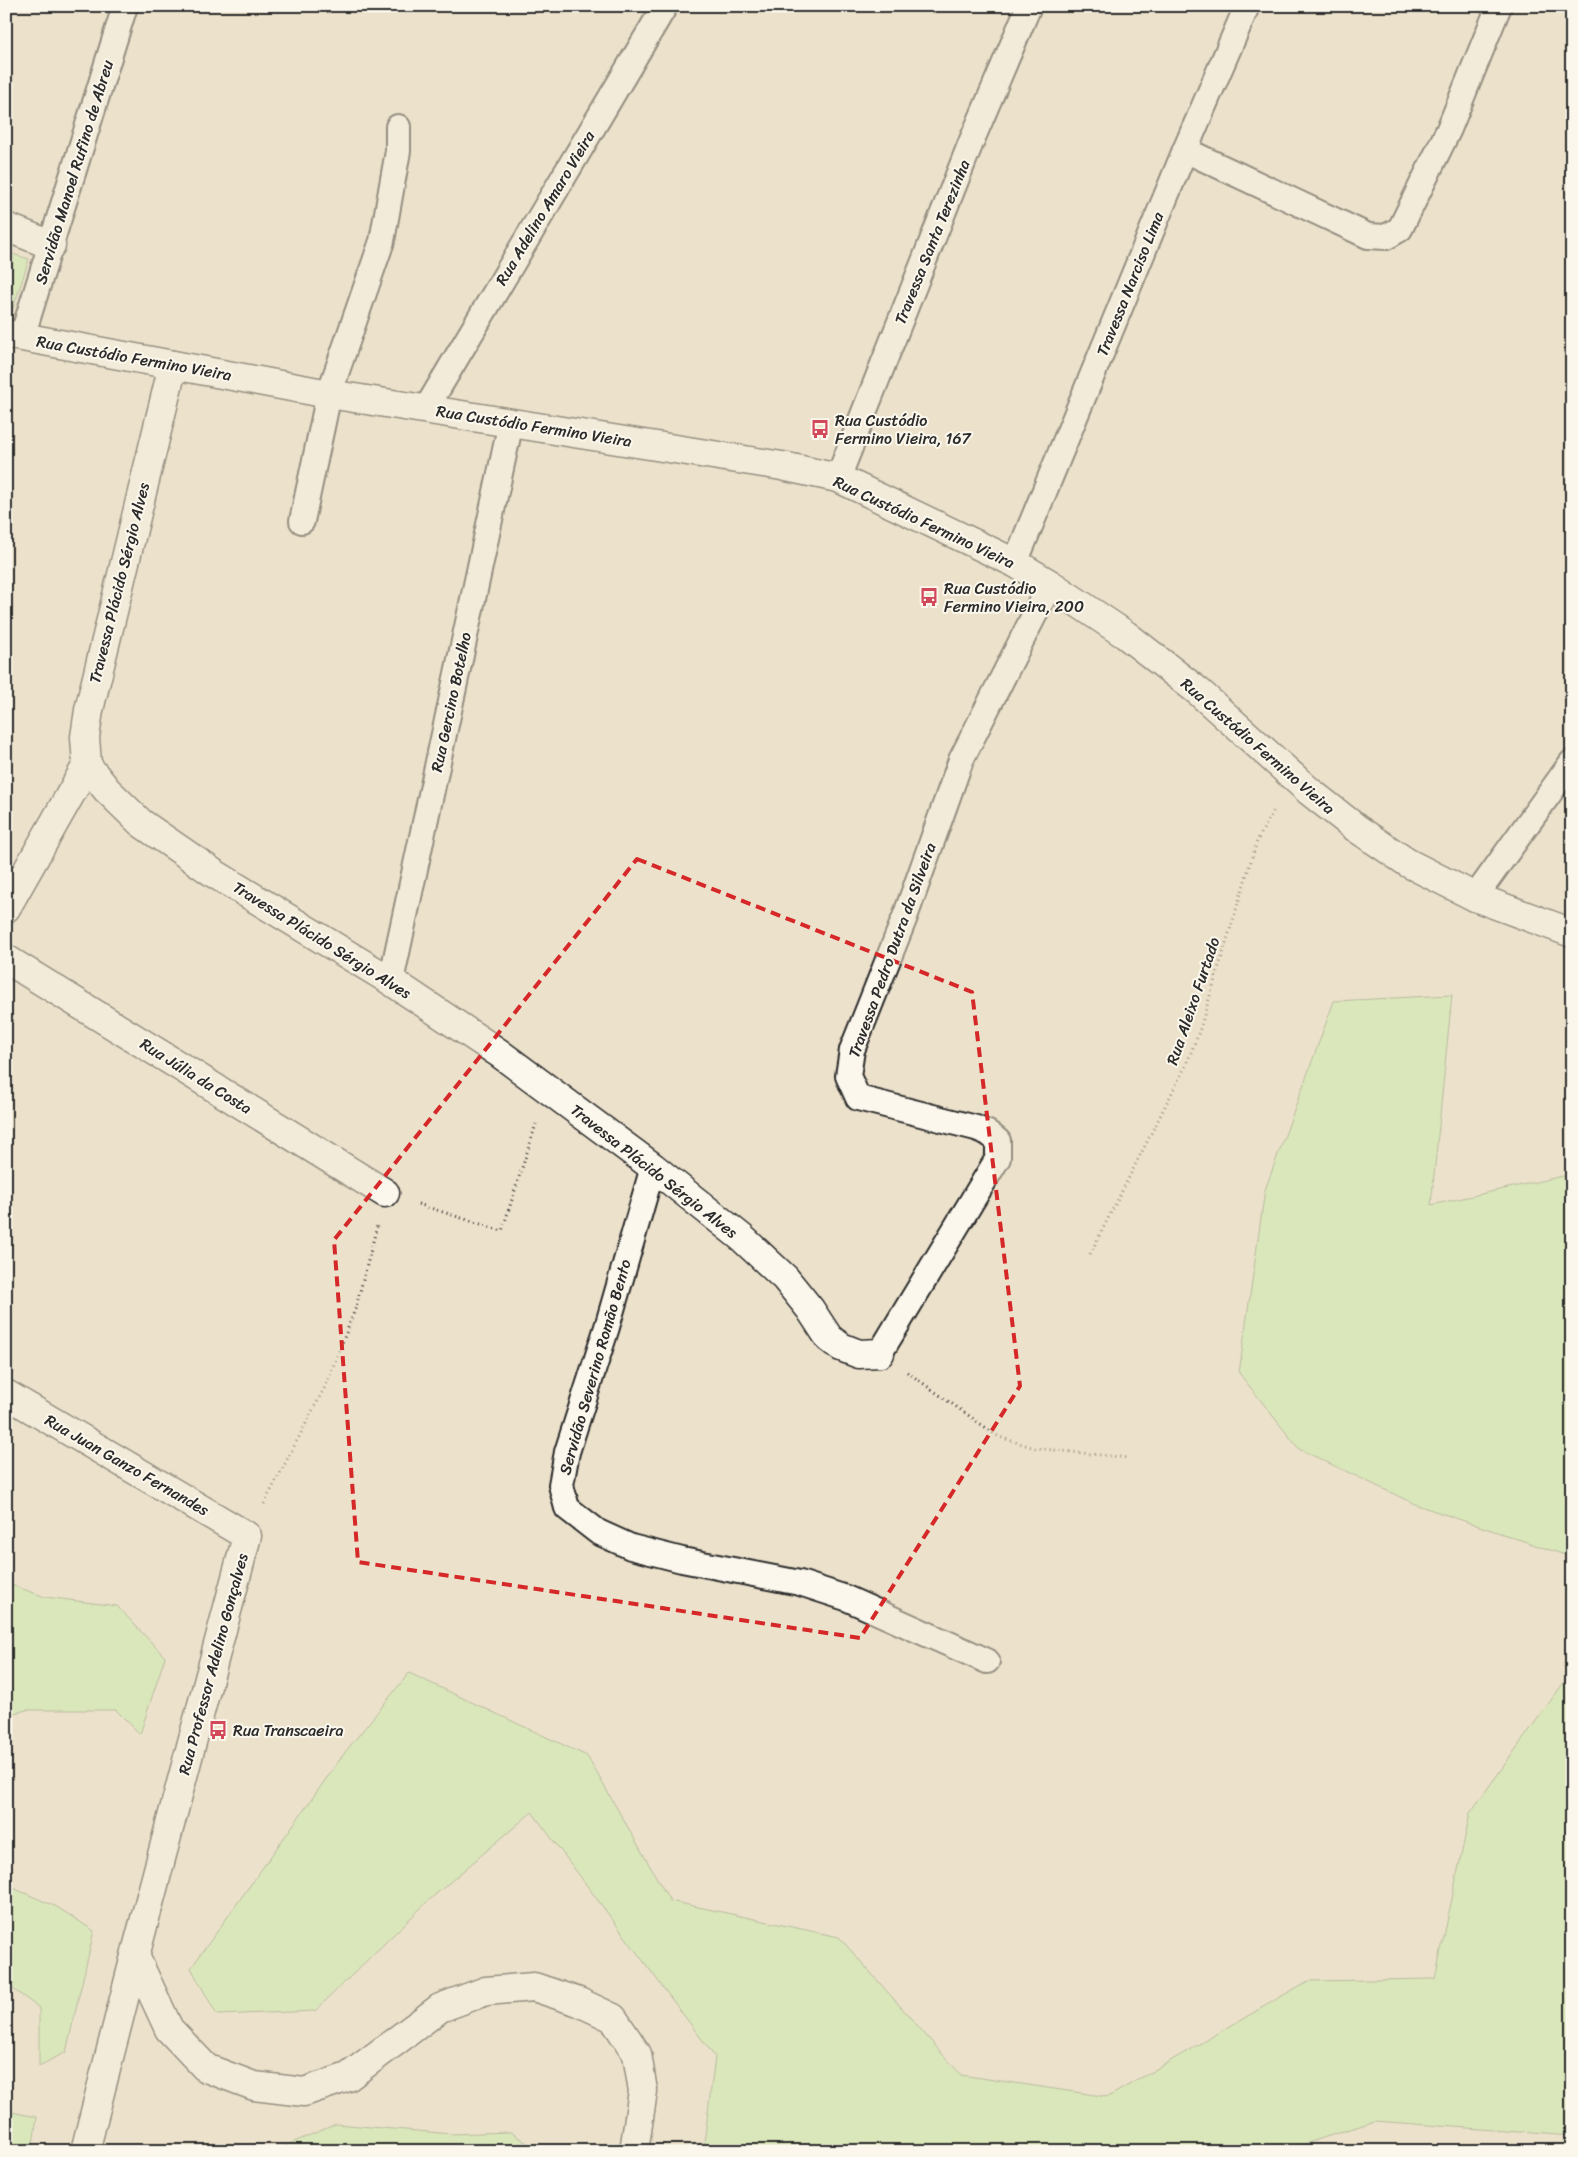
<svg xmlns="http://www.w3.org/2000/svg" width="1578" height="2157" font-family="Sriracha,sans-serif">
<style>
.green{fill:#c4eda9;stroke:#788c6a}
.lines{fill:none;stroke-linecap:round;stroke-linejoin:round}
.lane-casing{stroke:#2b2b2b;stroke-width:28}
.street-casing{stroke:#2b2b2b;stroke-width:31}
.path{stroke:#2b2b2b;stroke-width:3;stroke-dasharray:1 4;stroke-linecap:butt}
.lane{stroke:#fbf7ec;stroke-width:24}
.street{stroke:#fbf7ec;stroke-width:28}
.marked{fill:none;stroke:#d62828;stroke-width:4;stroke-dasharray:10 6;stroke-linejoin:round}
.labels{text-anchor:middle;dominant-baseline:central;stroke-width:4;stroke-linejoin:round;paint-order:stroke}
.street-label{font-size:16px;fill:#2b2b2b;stroke:#fbf7ec}
.poi-label{font-size:16px;fill:#2b2b2b;stroke:#fbf7ec;text-anchor:start}
</style>
<rect width="100%" height="100%" fill="#ece1cb"/>
<filter id="ink" filterUnits="userSpaceOnUse"><feTurbulence type="fractalNoise" baseFrequency=".02" numOctaves="2"/><feDisplacementMap in="SourceGraphic" scale="10" xChannelSelector="R" yChannelSelector="G"/><feConvolveMatrix kernelMatrix="1 2 1 2 8 2 1 2 1" color-interpolation-filters="sRGB"/></filter>
<g filter="url(#ink)">
<g class="green">
<polygon points="6,252 29,259 13,309 6,308"/>
<polygon points="1452,995 1431,1205 1572,1174 1572,1559 1571,1557 1417,1505 1299,1449 1239,1373 1265,1190 1334,1001"/>
<polygon points="6,1583 45,1597 117,1606 165,1657 140,1734 116,1710 26,1710 6,1715"/>
<polygon points="1572,1671 1572,2136 1375,2121 1283,2151 703,2151 715,2057 532,1812 429,1900 315,2011 217,2015 191,1968 346,1751 409,1673 587,1756 670,1901 839,1937 961,2075 1108,2097 1308,1981 1435,1979 1470,1813"/>
<polygon points="6,1885 57,1907 94,1931 66,2052 39,2066 39,2008 6,1984"/>
<polygon points="6,2111 37,2117 32,2151 6,2151"/>
<polygon points="336,2124 452,2134 511,2132 538,2151 273,2151"/>
</g>
<g class="lines">
<g class="lane-casing">
<g id="lane">
<polyline points="1185,150 1368,236 1386,237 1400,229 1449,129 1499,6"/>
<polyline points="22,337 125,6"/>
<polyline points="426,409 665,6"/>
<polyline points="838,478 972,140 1029,6"/>
<polyline points="302,521 329,394 382,241 398,151 398,127"/>
<polyline points="1015,563 1185,150 1247,6"/>
<polyline points="1475,897 1572,762"/>
<polyline points="391,981 511,422"/>
<polyline points="653,1167 607,1327 567,1452 561,1485 567,1508 598,1532 631,1547 682,1560 800,1583 846,1598 987,1661"/>
<polyline points="880,1353 998,1158 998,1141 988,1133 976,1128 858,1098 848,1076 852,1050 905,917 961,760 1050,584"/>
</g>
</g>
<g class="street-casing">
<g id="street">
<polyline points="6,227 51,245"/>
<polyline points="6,334 329,394 782,466 838,478 1015,563 1050,584 1126,635 1199,692 1309,791 1356,828 1408,863 1475,897 1572,933"/>
<polyline points="173,365 89,710 85,737 87,765 107,790 141,823 215,874 391,981 499,1053 653,1167 742,1238 785,1278 810,1309 829,1338 841,1347 859,1354 880,1353"/>
<polyline points="6,908 87,765"/>
<polyline points="6,959 385,1193"/>
<polyline points="6,1394 247,1536 135,1956 85,2151"/>
<polyline points="135,1956 169,2029 206,2068 254,2086 304,2092 348,2077 440,2008 486,1991 534,1987 579,2002 613,2018 637,2054 643,2091 634,2151"/>
</g>
</g>
<g class="path">
<polyline points="418,1204 502,1231 536,1124"/>
<polyline points="1090,1254 1186,1065 1199,1032 1257,841 1275,808"/>
<polyline points="907,1372 999,1437 1035,1448 1129,1458"/>
<polyline points="264,1504 326,1385 356,1307 377,1226"/>
</g>
<use href="#lane" class="lane"/>
<use href="#street" class="street"/>
</g>
</g>
<path d="M0 0H1578V2157H0ZM637,859L972,992L1020,1386L860,1638L358,1562L334,1240Z" fill="#ece1cb" fill-opacity=".55" fill-rule="evenodd"/>
<path class="marked" d="M637,859L972,992L1020,1386L860,1638L358,1562L334,1240Z"/>
<defs>
<g id="bus-bare" transform="scale(1.5)"><path d="M-5-6H5V4H4V6H2V4H-2V6H-4V4H-5ZM-3.5-4V0h7V-4ZM-3.5 1.2v1.5H-2V1.2ZM2 1.2v1.5H3.5V1.2Z" fill="#d1495b" stroke="#fbf7ec" stroke-width="2.5" paint-order="stroke"/></g>
</defs>
<g fill-rule="evenodd">
<use href="#bus-bare" x="820" y="429"/>
<use href="#bus-bare" x="929" y="597"/>
<use href="#bus-bare" x="218" y="1730"/>
</g>
<g class="labels">
<g class="street-label">
<text transform="translate(74 172) rotate(-73)">Servidão Manoel Rufino de Abreu</text>
<text transform="translate(545 208) rotate(-59)">Rua Adelino Amaro Vieira</text>
<text transform="translate(932 242) rotate(-68)">Travessa Santa Terezinha</text>
<text transform="translate(1130 284) rotate(-68)">Travessa Narciso Lima</text>
<text transform="translate(134 358) rotate(10)">Rua Custódio Fermino Vieira</text>
<text transform="translate(534 426) rotate(9)">Rua Custódio Fermino Vieira</text>
<text transform="translate(924 522) rotate(25)">Rua Custódio Fermino Vieira</text>
<text transform="translate(119 583) rotate(-76)">Travessa Plácido Sérgio Alves</text>
<text transform="translate(451 702) rotate(-78)">Rua Gercino Botelho</text>
<text transform="translate(1258 746) rotate(41)">Rua Custódio Fermino Vieira</text>
<text transform="translate(322 940) rotate(32)">Travessa Plácido Sérgio Alves</text>
<text transform="translate(892 950) rotate(-70)">Travessa Pedro Dutra da Silveira</text>
<text transform="translate(1193 1001) rotate(-71)">Rua Aleixo Furtado</text>
<text transform="translate(196 1076) rotate(32)">Rua Júlia da Costa</text>
<text transform="translate(654 1171) rotate(38)">Travessa Plácido Sérgio Alves</text>
<text transform="translate(595 1367) rotate(-74)">Servidão Severino Romão Bento</text>
<text transform="translate(127 1465) rotate(30)">Rua Juan Ganzo Fernandes</text>
<text transform="translate(213 1664) rotate(-75)">Rua Professor Adelino Gonçalves</text>
</g>
<g class="poi-label">
<text x="835" y="420">Rua Custódio<tspan x="835" dy="18">Fermino Vieira, 167</tspan></text>
<text x="944" y="588">Rua Custódio<tspan x="944" dy="18">Fermino Vieira, 200</tspan></text>
<text x="233" y="1730">Rua Transcaeira</text>
</g>
</g>
<rect width="1578" height="2157" fill="none" stroke="#fbf7ec" stroke-width="25"/>
<rect x="12" y="12" width="1553" height="2132" fill="none" stroke="#2b2b2b" stroke-width="2" filter="url(#ink)"/>
</svg>
